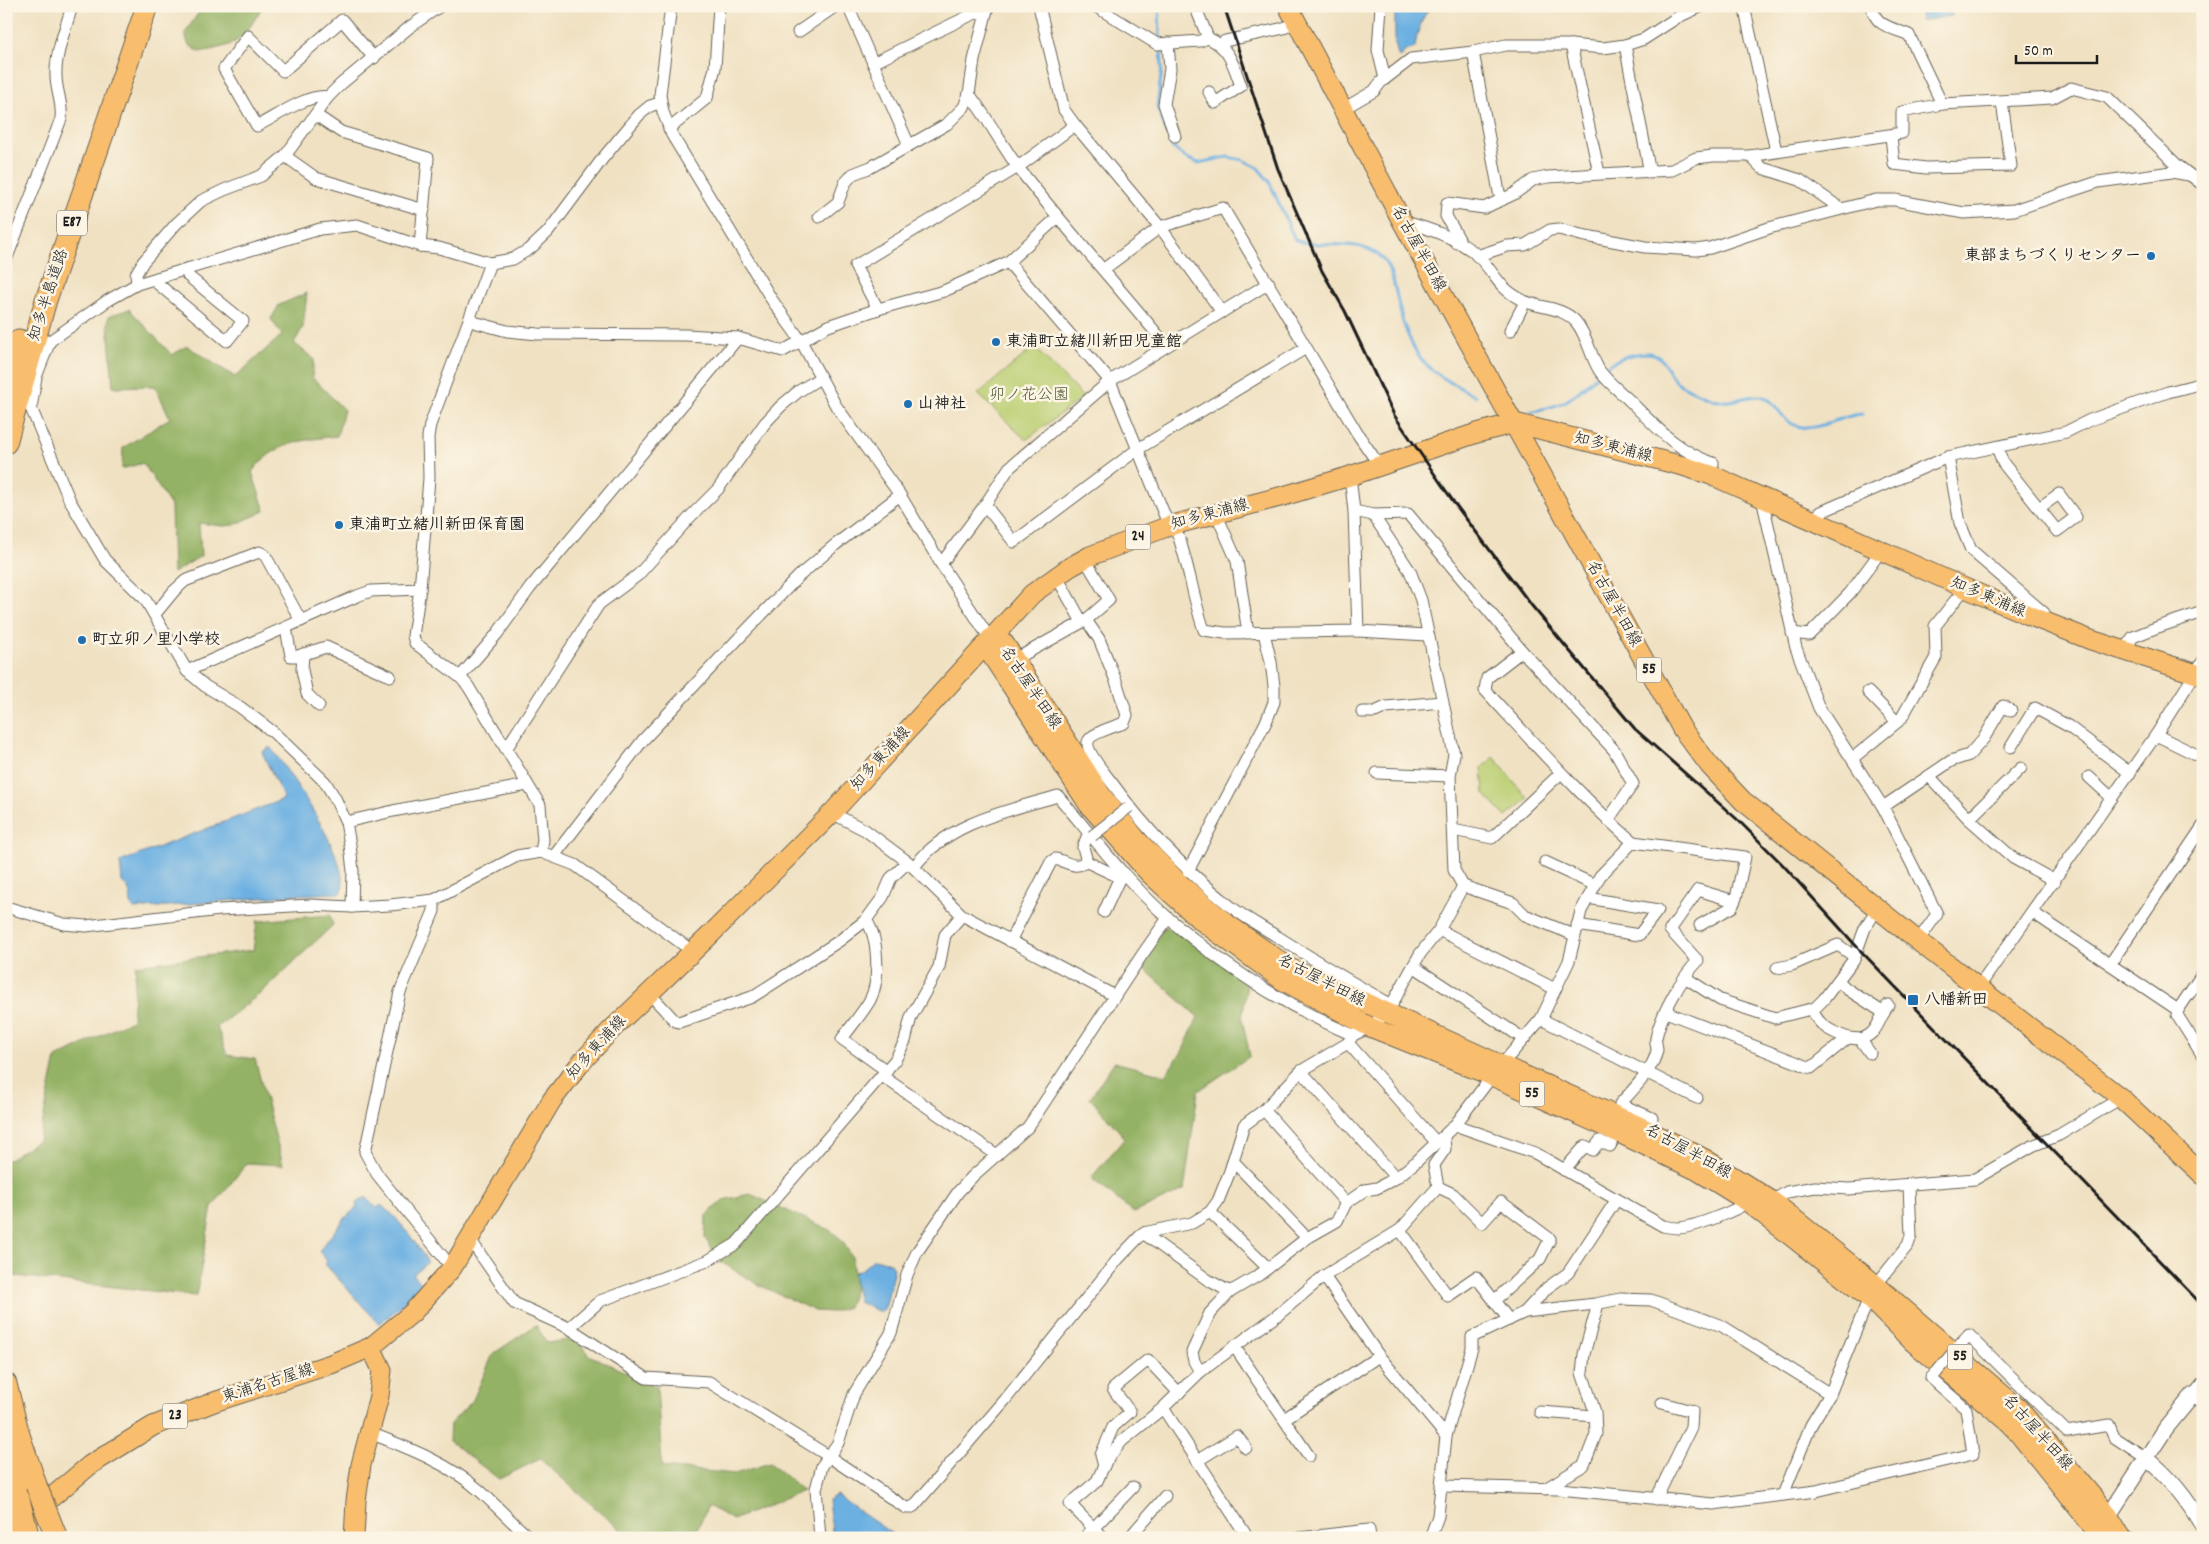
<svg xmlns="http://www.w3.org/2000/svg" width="2209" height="1544" font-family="Dekko,'Klee One',sans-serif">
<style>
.green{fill:#bbcf73;stroke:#6c7648}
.forest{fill:#94b265;stroke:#586740}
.water{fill:#6cb0e2;stroke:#44667f}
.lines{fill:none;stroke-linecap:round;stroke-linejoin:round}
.stream{stroke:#6cb0e2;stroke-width:3}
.minor-casing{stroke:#666156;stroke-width:13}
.tertiary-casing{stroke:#666156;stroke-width:17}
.primary-casing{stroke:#666156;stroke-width:21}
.motorway-casing{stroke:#666156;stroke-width:23}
.minor{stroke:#fff;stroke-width:11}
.tertiary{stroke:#fff;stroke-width:15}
.primary{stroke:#f9be6d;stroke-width:19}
.motorway{stroke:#f9be6d;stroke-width:21}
.rail{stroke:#1c1c1c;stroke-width:3}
.minor-bridge-casing{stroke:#666156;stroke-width:13;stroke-linecap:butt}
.motorway-bridge-casing{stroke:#666156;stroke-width:23;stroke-linecap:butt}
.minor-bridge{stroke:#fff;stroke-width:11}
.motorway-bridge{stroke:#f9be6d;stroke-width:21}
.poi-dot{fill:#1f6fb2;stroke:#fcf5e5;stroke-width:2}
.labels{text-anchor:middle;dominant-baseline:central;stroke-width:5;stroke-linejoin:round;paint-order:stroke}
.shield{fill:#fcf5e5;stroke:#5f5d58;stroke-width:1}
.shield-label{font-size:15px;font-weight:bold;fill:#1c1c1c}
.street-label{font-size:16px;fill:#1c1c1c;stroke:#fcf5e5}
.poi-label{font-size:16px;font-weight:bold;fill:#1c1c1c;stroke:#fcf5e5;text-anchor:start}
.park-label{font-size:16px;fill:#545b3a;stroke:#fcf5e5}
</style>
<rect width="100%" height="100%" fill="#fcf5e5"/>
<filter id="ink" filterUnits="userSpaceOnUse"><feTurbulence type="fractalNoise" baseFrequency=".02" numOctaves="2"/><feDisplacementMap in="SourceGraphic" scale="10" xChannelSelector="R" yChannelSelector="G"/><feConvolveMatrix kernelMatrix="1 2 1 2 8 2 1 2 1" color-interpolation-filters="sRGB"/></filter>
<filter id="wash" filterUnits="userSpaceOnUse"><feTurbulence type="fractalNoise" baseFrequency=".0096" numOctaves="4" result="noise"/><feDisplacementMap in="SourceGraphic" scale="20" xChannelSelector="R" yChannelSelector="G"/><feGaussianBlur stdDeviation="1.12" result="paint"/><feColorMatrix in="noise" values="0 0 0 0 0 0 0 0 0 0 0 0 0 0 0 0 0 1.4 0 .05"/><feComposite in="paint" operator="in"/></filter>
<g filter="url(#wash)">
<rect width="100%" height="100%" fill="#f0e1c2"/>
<g class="green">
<polygon points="1034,347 1083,397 1026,440 978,394"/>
<polygon points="1494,757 1528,799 1506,817 1484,794 1482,767"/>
</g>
<g class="forest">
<path d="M203,6H263C242,41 240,45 199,52L188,44L185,33Z"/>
<path d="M307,293L303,327L294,343L314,359L312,377L344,410L337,436C303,440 274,442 252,472L265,511L234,525L223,526L199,523L201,556L173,573L171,506L143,463L122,469L123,448L170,418L155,386L113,387L108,323L109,316L129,309L172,355L187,346L235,377L282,335L271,319L279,305Z"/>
<polygon points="330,915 333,925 261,993 217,1027 227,1055 255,1059 283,1165 247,1163 212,1207 196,1296 6,1275 6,1161 39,1140 56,1058 132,1020 136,965 253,950 257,921"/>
<polygon points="1165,927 1185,934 1247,984 1242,1019 1250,1056 1198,1091 1184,1190 1134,1213 1091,1178 1125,1138 1090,1098 1114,1062 1165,1075 1182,1052 1198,1017 1139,964"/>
<polygon points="750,1194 828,1229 841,1239 852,1257 855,1288 848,1307 833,1312 815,1311 757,1284 718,1260 705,1238 706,1216 723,1200"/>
<polygon points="536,1325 547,1343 575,1339 591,1356 657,1387 662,1467 735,1474 770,1463 803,1491 733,1520 708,1506 693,1538 630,1538 540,1459 499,1479 449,1441 450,1424 473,1400 493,1354"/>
</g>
<g class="water">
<path d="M1395,6H1431C1421,19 1417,31 1415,48L1405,51L1401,57L1398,56L1395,43Z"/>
<polygon points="1919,6 1951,6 1952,16 1921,21"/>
<path d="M270,747C289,772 354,864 341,893L293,895L134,909C127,900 135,893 122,882L120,862L284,799L262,752Z"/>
<polygon points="366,1197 377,1208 381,1205 394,1216 409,1234 428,1262 413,1274 422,1284 401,1306 379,1324 325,1264 327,1261 319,1251 345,1218 357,1207 356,1203"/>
<polygon points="874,1259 891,1263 894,1268 886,1305 883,1311 878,1311 859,1302 853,1275 855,1272 861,1270"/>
<polygon points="836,1495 898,1538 833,1538 828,1500"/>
</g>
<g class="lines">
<g class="stream">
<polyline points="1159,6 1160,40"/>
<path d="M1161,46L1162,68L1157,107L1172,147L1186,158L1198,163L1228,157L1243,160L1257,167L1269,181L1295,240C1320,249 1351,239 1374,252C1396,263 1396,304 1404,325C1408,336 1414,350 1421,359C1435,376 1456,385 1475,396"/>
<path d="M1530,412C1541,409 1556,407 1566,401C1598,381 1606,353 1649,353C1665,354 1666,373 1677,382C1683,387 1693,391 1700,394C1709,398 1720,402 1730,401C1740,400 1749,395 1760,396C1776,398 1779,420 1797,426C1819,433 1841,414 1863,414"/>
</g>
</g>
</g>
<g filter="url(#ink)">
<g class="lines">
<g class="minor-casing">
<g id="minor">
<polyline points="671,6 660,95 663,112 672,135 772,300 801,341 836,406 900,495 941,564 990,639"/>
<polyline points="848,6 909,145"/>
<path d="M988,6L974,60L969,94C988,118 1002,146 1020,170C1067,230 1118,286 1166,345"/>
<polyline points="1039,6 1064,110 1075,125"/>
<polyline points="1095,6 1157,44 1200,41 1208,38 1195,6"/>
<polyline points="1381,6 1378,50 1385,79"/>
<polyline points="1744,6 1776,151"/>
<path d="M1872,6C1874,26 1893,28 1909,35L1942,104"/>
<polyline points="798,32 836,6"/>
<path d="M1208,38C1230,48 1233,64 1241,86L1215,103L1209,92"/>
<polyline points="1168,43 1170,69 1164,104 1175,136"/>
<polyline points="1221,44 1225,41 1284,28 1296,21"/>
<polyline points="1571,45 1599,173"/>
<polyline points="1625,45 1650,173"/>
<polyline points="1473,52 1499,192 1502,200"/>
<polyline points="873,63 971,15 987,9"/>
<path d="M328,97C309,93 275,117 257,126L224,69L248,36L283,71L342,20L374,58"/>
<polyline points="1343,109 1374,91 1381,82 1411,59 1473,52 1506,45 1571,45 1603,48 1625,45 1644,39 1678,17 1702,6"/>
<polyline points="316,115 341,132 428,158 420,246"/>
<polyline points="669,129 707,98 715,68 719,6"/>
<polyline points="1891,136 1894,164 1926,168 2011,166 2002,102"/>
<polyline points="285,156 316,178 424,210"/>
<polyline points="1750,156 1762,168 1800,180 1840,208"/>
<polyline points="819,217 838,202 845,183 853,174 871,167 947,124 964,107 969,94"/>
<path d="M1402,221C1427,228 1459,238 1478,256C1496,274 1497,288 1524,301C1540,308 1563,307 1576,322C1587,335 1590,355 1599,370C1608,383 1621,392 1631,402C1656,427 1678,452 1713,463L1711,475"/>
<polyline points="1457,243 1459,239 1446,216 1447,203 1484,208 1514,194 1533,180 1548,177 1672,170 1696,158 1713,156 1750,156 1902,133 1902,112 1942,104 2052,98 2071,88 2107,97 2177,165 2203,185"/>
<polyline points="1477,256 1507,246 1525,245 1550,230 1559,229 1581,235 1645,247 1696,250 1710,248 1769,228 1876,200 1895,200 1964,213 2014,210 2098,182 2172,172 2189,175"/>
<path d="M6,260L61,119C63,103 56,91 56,76C55,53 66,28 72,6"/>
<polyline points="1008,262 1110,381 1169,526"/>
<polyline points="490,263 430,425 428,437 429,478 427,504 420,589 413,636 415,643 460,677 468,686 540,805 543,840 541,852"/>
<polyline points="1104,269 1160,227 1223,208 1357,433 1379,465"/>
<polyline points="157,278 158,284 227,341 243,321 188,276 186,269"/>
<polyline points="137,284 136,274 143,262 176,224 201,201 224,190 261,176 285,156 328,97 341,84 411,26 440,6"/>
<polyline points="878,309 855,266 1018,167 1075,125 1160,227 1222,312"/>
<polyline points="470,321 507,331 538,334 686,335 738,338 783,351 828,326 878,309 944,291 1008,262 1057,218"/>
<polyline points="1510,331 1525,302"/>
<polyline points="1997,447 2003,463 2057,531 2076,517 2059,494 2039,508"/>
<polyline points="1948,457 1960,523 1971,550 2044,613 2043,621"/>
<polyline points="1765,499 1763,503 1796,648 1819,708 1883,807 1937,914 1918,941"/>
<polyline points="985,505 1014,542 1138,449 1306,348"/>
<polyline points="1354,511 1373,515 1408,514 1522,651 1614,750 1633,784 1608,820"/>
<polyline points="1216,513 1237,561 1248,633"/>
<polyline points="1812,520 1821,512 1948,457 2066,432 2090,420 2168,392 2203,383"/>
<path d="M1174,524C1188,558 1192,595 1204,630L1225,633L1358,631L1354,511L1350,476"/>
<path d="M1085,559L1109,600L1086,620L1099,639L1116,681L1127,715L1124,723C1116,726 1089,734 1088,742C1086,752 1106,775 1112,783C1146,830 1185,870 1230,906C1245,918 1262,927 1278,937C1316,961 1353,984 1392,1005"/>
<polyline points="941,564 985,505 1009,468 1110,381 1269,283"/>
<polyline points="1057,577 1082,622"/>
<polyline points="155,614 174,591 185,581 259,552 265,555 301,621"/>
<polyline points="286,628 291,656 298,656 326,647 390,676"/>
<polyline points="1358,631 1427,635"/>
<polyline points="1792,633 1809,635 1850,593 1881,551"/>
<polyline points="2123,651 2133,637 2158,627 2203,612"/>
<polyline points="303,654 302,670 307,694 319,706"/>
<polyline points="1014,660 1086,620"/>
<polyline points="187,671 357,596 371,591 420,589"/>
<polyline points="460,677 497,634 530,588 738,338"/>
<polyline points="1868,692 1897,722"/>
<polyline points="1362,712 1375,712 1386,707 1442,702"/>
<polyline points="2156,735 2203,758"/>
<polyline points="2011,747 2035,708 2068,726 2130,773"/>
<polyline points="506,749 599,604 638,575 691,516 718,489 765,423 781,406 799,391 820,378"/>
<polyline points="1853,758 1901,719 1936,657 1935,626 1965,588"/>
<polyline points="1377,773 1450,776"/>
<polyline points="1929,776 1969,819 2013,858 2055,881"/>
<polyline points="2089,777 2112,798"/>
<polyline points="1883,807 1951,761 1969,755 1984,738 2003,706 2011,711"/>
<polyline points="832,813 865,830 908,862 962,915 1115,996"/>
<polyline points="1969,819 2021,768"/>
<polyline points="346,822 393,811 527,785"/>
<polyline points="1453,830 1492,838 1561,773"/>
<polyline points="1633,842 1745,857 1736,898 1732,907 1700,925"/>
<polyline points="554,856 643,740 739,638 799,576 835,545 900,495"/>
<polyline points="1085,861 1115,875 1124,873"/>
<polyline points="1545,862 1595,885"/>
<path d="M914,867C948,822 1007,811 1058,796C1093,837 1126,881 1167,917C1223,966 1285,1006 1353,1035"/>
<polyline points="1188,871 1266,722 1274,702 1274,686 1271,662 1264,633"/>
<polyline points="1463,886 1513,903 1525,915 1574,935"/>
<polyline points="434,900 434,911 400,992 365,1152 377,1174 452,1268"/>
<polyline points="6,907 64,924 86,926 220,910 310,905 352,907 390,905 434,900 517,856 541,852 575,865 692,951"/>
<polyline points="352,907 353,871 350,845 346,822 335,798 325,782 273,732 240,707 205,686 187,671 145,599 105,560 70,501 31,408 36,377 50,341 107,301 137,284 320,229 357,225 420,246 439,248 490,263 513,259 531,248 548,232 603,158 639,115 650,106 660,103"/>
<polyline points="1104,912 1121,875"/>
<polyline points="2032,912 2178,1010"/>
<path d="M866,920C879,938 880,981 870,1000C862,1014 851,1026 842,1039L887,1071"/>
<polyline points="1577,925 1639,935 1658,910 1588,898"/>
<polyline points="1439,930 1555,989"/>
<path d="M1010,941L1051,862L1055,859C1066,861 1074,869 1084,863L1086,858L1083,847L1089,832"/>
<polyline points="2110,964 2203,826"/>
<polyline points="1413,966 1524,1039"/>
<polyline points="1777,968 1792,965 1838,945 1855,957"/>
<polyline points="2203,973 2178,1010 2177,1015 2203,1056"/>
<polyline points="1686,978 1720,1000 1775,1018 1815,1008 1824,999 1854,959 1865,928 1877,909"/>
<polyline points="1838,981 1847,989 1884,1013"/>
<polyline points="1978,988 2156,735 2203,661"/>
<polyline points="649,993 675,1021 679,1022 752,997 839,941 866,920 883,897 891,878 908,862"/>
<path d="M1812,1009C1818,1026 1832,1032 1848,1038"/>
<polyline points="1666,1012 1811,1068 1848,1038 1860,1039 1870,1053"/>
<polyline points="1541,1019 1697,1098"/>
<path d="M1860,1039C1878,1035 1879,1018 1888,1005"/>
<polyline points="1348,1043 1436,1142"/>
<polyline points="1301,1071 1396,1178"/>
<polyline points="882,1076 997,1155"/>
<polyline points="1264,1110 1346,1203"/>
<path d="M1455,1125L1535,1153L1663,1226C1668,1227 1674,1228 1679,1228C1695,1227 1735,1211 1748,1202"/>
<path d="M1646,1129L1652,1118L1620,1104C1632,1091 1654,1069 1657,1050C1657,1046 1655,1042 1656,1038C1661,1014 1682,977 1698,961L1670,930L1698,890L1734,901"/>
<polyline points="1233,1161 1307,1238"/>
<polyline points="1564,1170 1585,1146 1593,1150 1600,1141 1610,1146 1617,1132"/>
<polyline points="1438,1187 1453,1194 1482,1223 1501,1202 1550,1239 1540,1259 1494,1301"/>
<polyline points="1772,1201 1787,1192 1815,1187 1849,1189 1975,1179 2032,1146 2059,1135 2121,1098"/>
<polyline points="1210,1212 1268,1268"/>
<polyline points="1400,1230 1448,1296 1476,1277 1509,1320"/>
<path d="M1143,1233L1208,1280L1230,1292L1259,1275L1307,1238L1337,1221L1346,1203L1365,1190L1377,1188L1396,1178L1417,1161L1455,1125L1492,1076L1541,1019L1569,961L1581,911L1600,876L1633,842C1580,796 1533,742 1485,690L1487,678L1522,651"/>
<polyline points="469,1238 514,1303 569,1328 646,1378 709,1382 822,1452 906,1508 910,1508 914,1506 1005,1400 1118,1259 1143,1233 1192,1223 1210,1212 1218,1201 1230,1171 1244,1125 1264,1110 1301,1071 1348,1043 1353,1035 1370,1027 1387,1013 1420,954 1439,930 1463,886 1454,870 1450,776 1454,754 1421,600 1410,571 1373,515"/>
<polyline points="1324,1276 1379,1356 1446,1436"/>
<polyline points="1525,1312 1595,1304 1620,1299 1651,1300 1722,1326 1830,1394"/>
<polyline points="569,1328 600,1301 707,1261 736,1244 895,1060 905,1041 911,1017 939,967 945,935 962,915"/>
<polyline points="1234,1346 1309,1456"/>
<polyline points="1957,1348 1969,1335 2067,1432 2109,1425 2114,1437 2146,1458"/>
<polyline points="1200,1372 1194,1361 1192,1352 1210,1313 1232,1290"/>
<polyline points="2203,1383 2193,1395 2203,1406"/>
<polyline points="1163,1408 1248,1538"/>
<polyline points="1540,1412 1595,1416"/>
<polyline points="1284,1419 1379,1356"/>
<path d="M370,1433C408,1448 448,1463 479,1490C497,1506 512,1523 530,1538"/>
<polyline points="1197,1461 1237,1436 1246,1448"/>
<polyline points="1104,1466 1101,1455 1113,1427 1130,1412 1113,1389 1148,1360 1179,1393"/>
<polyline points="1442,1486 1559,1489 1713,1504 1816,1491 1973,1454 1966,1409 1931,1378 1936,1373"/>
<polyline points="1545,1489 1584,1465 1596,1434 1595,1412 1582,1373 1584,1354 1598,1304"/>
<polyline points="1783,1495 1811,1425 1830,1394 1869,1298 1876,1285 1908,1245 1911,1236 1909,1185"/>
<polyline points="1656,1499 1691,1427 1692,1411 1662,1403"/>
<polyline points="820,1538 816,1489 822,1466 838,1443 854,1394 891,1333 907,1275 917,1252 958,1192 973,1176 1028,1127 1142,955 1168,918"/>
<polyline points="1084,1538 1133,1487"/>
<polyline points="1103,1538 1070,1504 1097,1481 1106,1461 1122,1441 1163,1408 1200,1372 1279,1314 1324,1276 1400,1230 1438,1187 1434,1165 1445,1149 1444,1137"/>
<polyline points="1129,1538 1165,1496"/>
<polyline points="1299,1538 1369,1530 1370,1538"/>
<polyline points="1430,1538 1438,1516 1446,1436 1472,1348 1472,1337 1525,1312 1547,1288 1568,1273 1617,1199"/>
</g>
</g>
<g class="tertiary-casing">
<g id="tertiary">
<path d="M2146,1458C2170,1477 2188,1500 2203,1527"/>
<polyline points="2104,1523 2166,1428 2193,1395"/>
</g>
</g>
<g class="primary-casing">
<g id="primary">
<polyline points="1288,6 1402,221 1682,729 1710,766 1743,801 1918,941 2121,1098 2203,1175"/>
<polyline points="15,1528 90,1465 153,1426 214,1402 331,1364 371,1347 412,1313 452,1268 552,1100 580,1064 610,1031 708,937 832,813 1032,594 1070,567 1090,556 1169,526 1287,495 1350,476 1477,433 1515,423 1683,466 1711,475 1965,588 2043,621 2091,640 2203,676"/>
<polyline points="354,1538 356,1501 361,1465 379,1396 382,1370 371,1347"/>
<polyline points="2102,1538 2011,1424 1914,1343 1869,1298 1748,1202 1698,1171 1617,1132 1492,1076 1370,1027 1282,980 1199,919 1149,873 1089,805 990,653 990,639 1004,643 1102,796 1137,840 1179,883 1226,923 1290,968 1501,1065 1639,1126 1705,1159 1772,1201 1876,1285 2019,1409 2108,1515 2122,1538"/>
</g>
</g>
<g class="motorway-casing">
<g id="motorway">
<polyline points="6,383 19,340"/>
<polyline points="6,443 46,300 147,6"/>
<polyline points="6,1384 19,1435 36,1485"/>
<polyline points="6,1450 19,1500"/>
</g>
</g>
<use href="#minor" class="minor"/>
<use href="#tertiary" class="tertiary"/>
<use href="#primary" class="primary"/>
<use href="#motorway" class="motorway"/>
<polyline class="rail" points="1224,6 1278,169 1322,271 1345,311 1394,415 1455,504 1532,606 1635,729 1739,821 1783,865 1858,948 2203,1306"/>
<g class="minor-bridge-casing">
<g id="minor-bridge">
<polyline points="1092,836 1129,807"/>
<polyline points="1936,1373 1957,1348"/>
</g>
</g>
<g class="motorway-bridge-casing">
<g id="motorway-bridge">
<polyline points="36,1485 56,1536"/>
<polyline points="19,1500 29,1538"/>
<polyline points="6,1513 14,1538"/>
</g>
</g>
<use href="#minor-bridge" class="minor-bridge"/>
<use href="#motorway-bridge" class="motorway-bridge"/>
</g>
</g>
<g class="poi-dot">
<circle cx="2151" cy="256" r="5"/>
<circle cx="996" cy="342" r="5"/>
<circle cx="908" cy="404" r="5"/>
<circle cx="339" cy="525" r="5"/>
<circle cx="82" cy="640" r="5"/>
<rect x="1907" y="994" width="12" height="12" rx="2.5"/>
</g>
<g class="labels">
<g class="shield">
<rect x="57" y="210.5" width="30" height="25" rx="4"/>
<rect x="1125.5" y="524.5" width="25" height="25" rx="4"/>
<rect x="1636.5" y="657.5" width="25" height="25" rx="4"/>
<rect x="1519.5" y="1081.5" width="25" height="25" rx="4"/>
<rect x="1947.5" y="1344.5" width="25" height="25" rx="4"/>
<rect x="162.5" y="1403.5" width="25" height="25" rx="4"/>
</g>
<g class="shield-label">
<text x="72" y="223">E87</text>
<text x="1138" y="537">24</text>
<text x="1649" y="670">55</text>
<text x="1532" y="1094">55</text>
<text x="1960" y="1357">55</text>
<text x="175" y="1416">23</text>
</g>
<g class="street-label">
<text transform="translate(1418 249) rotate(61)">名古屋半田線</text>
<text transform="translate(49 295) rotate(-72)">知多半島道路</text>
<text transform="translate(1613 448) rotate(14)">知多東浦線</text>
<text transform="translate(1210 515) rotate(-15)">知多東浦線</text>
<text transform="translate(1988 598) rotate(23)">知多東浦線</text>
<text transform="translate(1613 604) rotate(61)">名古屋半田線</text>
<text transform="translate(1030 688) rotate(56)">名古屋半田線</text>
<text transform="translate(881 759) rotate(-48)">知多東浦線</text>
<text transform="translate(1321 981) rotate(27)">名古屋半田線</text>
<text transform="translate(597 1048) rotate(-48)">知多東浦線</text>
<text transform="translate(1688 1152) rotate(29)">名古屋半田線</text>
<text transform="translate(268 1384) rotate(-18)">東浦名古屋線</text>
<text transform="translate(2037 1433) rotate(48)">名古屋半田線</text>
</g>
<g class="poi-label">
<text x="2141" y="256" text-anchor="end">東部まちづくりセンター</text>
<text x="1006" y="342">東浦町立緒川新田児童館</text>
<text x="918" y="404">山神社</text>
<text x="349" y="525">東浦町立緒川新田保育園</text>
<text x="92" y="640">町立卯ノ里小学校</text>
<text x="1924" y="1000">八幡新田</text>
</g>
<g class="park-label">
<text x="1029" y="395">卯ノ花公園</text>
</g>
</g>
<rect width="2209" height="1544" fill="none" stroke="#fcf5e5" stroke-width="25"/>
<path d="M2016 55v8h81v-8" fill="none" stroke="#1c1c1c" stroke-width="2.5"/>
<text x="2024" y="55" font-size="15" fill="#1c1c1c" stroke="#fcf5e5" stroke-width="4" paint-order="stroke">50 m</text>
</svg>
